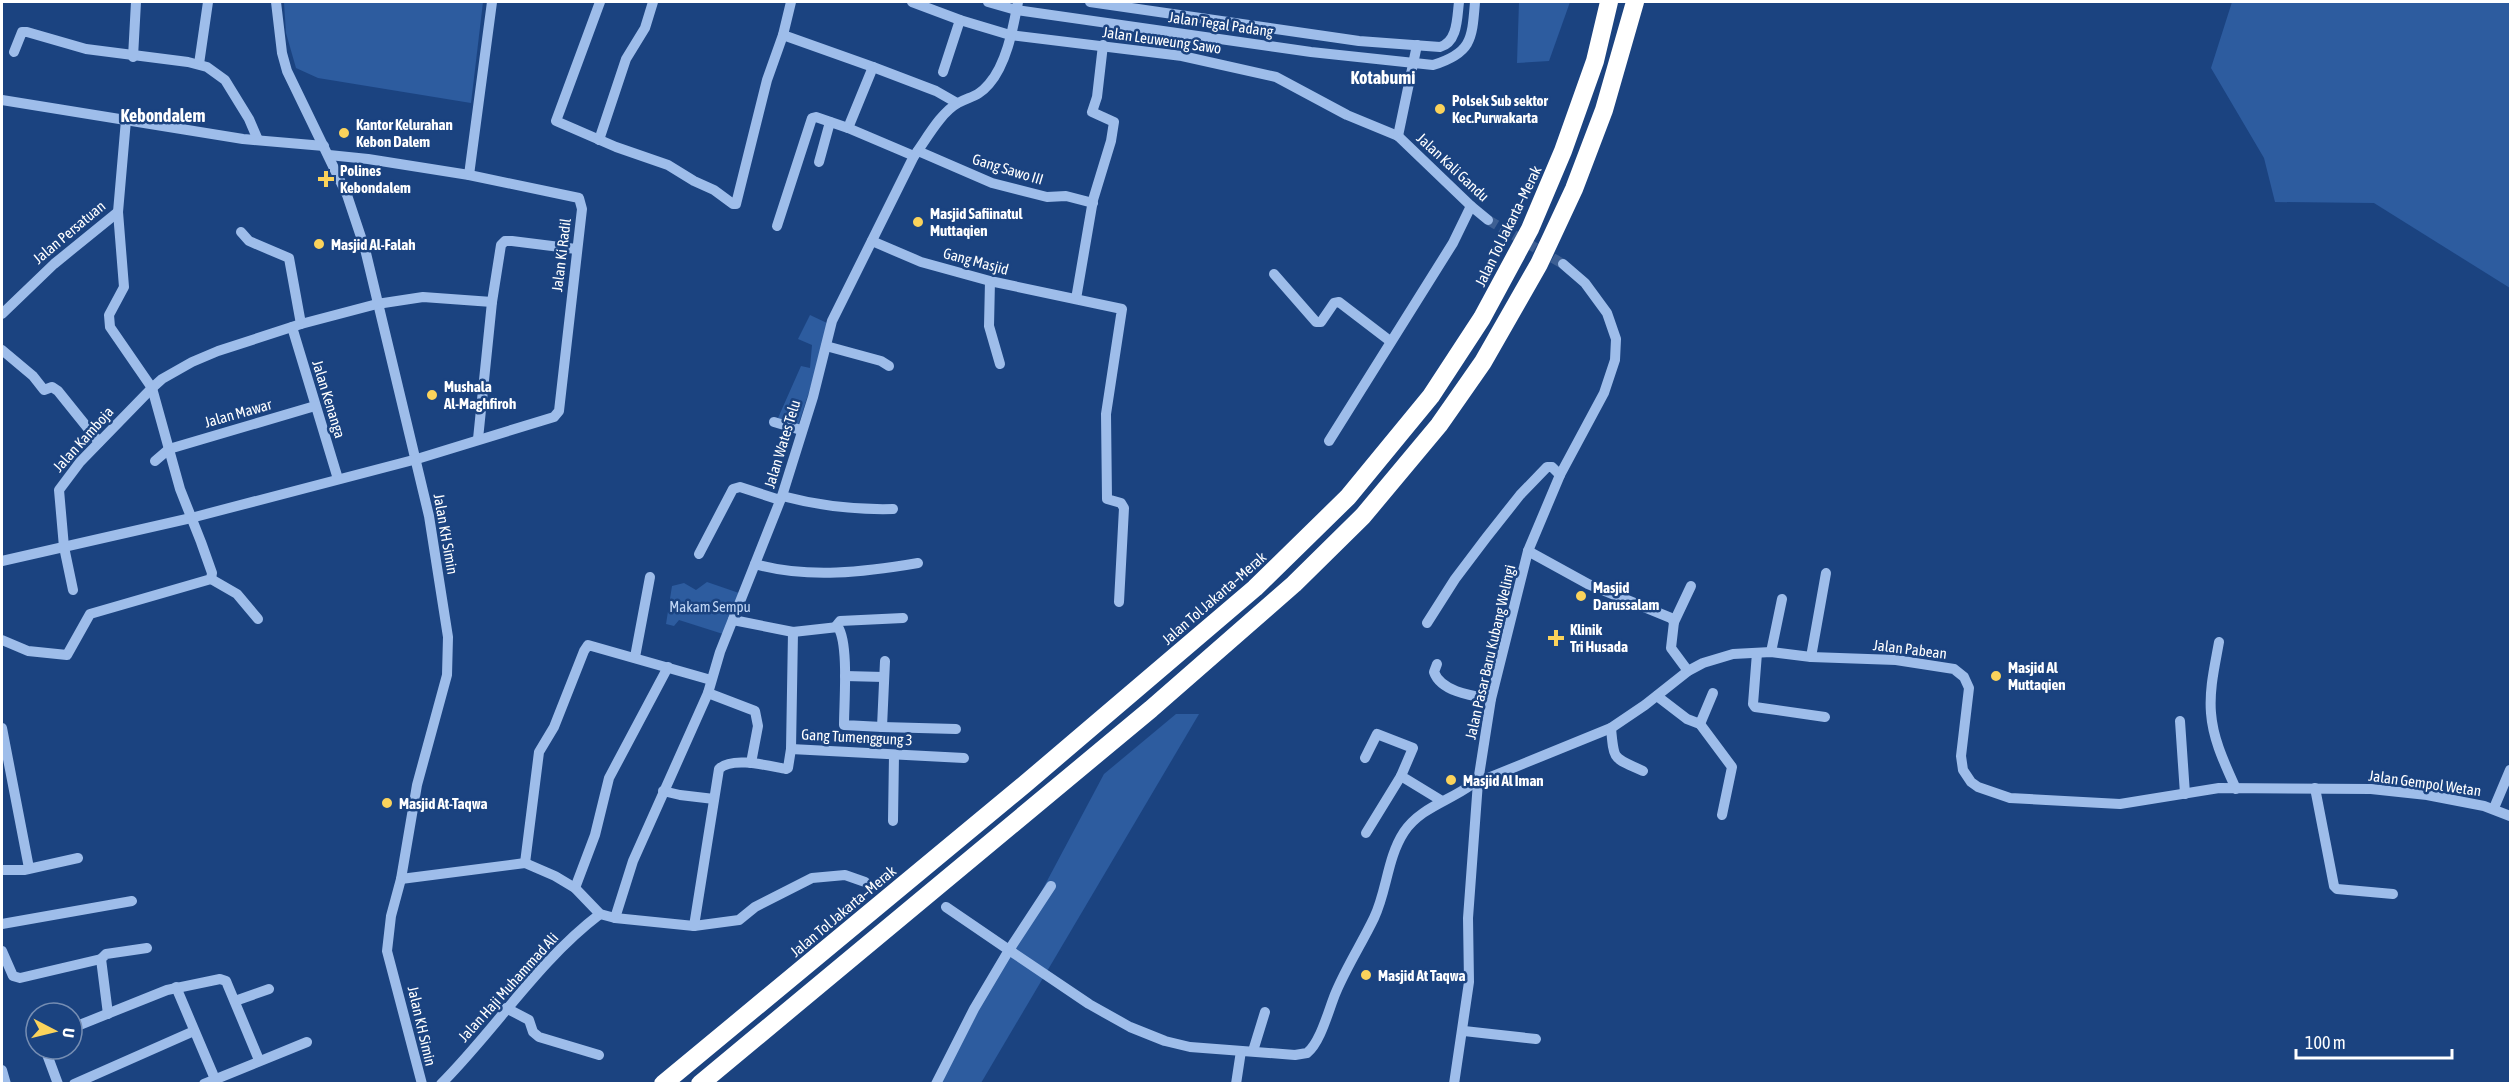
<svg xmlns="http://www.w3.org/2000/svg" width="2512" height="1085" font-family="'Asap Condensed',sans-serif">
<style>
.green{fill:#2d5c9f}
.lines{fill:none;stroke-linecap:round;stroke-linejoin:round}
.minor-tunnel{stroke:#3d5f93;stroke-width:10;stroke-dasharray:10 5;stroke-linecap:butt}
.minor{stroke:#9ebdea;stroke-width:10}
.highway{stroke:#fff;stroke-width:18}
.poi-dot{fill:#fbd35b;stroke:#1b4380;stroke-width:2}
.labels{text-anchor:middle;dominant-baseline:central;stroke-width:5;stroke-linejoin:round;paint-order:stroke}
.street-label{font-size:15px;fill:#fff;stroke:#1b4380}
.poi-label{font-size:15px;font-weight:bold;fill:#fff;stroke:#1b4380;text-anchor:start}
.park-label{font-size:15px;fill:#c2d8f7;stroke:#1b4380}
.quarter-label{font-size:18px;font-weight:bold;fill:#fff;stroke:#1b4380}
</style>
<rect width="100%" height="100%" fill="#1b4380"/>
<g class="green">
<polygon points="284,2 483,2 471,103 318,78 296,68 286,33"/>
<polygon points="1519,2 1570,2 1549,61 1517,63"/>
<polygon points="2232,2 2510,2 2510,288 2374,203 2275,202 2264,158 2211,68"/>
<polygon points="810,315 827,323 824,345 798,426 778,418 801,366 810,368 812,345 798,339"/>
<polygon points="707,582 739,593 723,634 679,620 674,626 666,624 672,586 684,583 696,590"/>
<polygon points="1176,714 1199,714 981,1083 939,1084 1104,774"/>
</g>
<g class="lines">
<polyline class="minor-tunnel" points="1488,220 1563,264"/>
<g class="minor">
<polyline points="276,2 282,53 287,71 347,195 365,249 429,516 448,637 447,675 417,785 401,879 391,916 387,951 422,1084"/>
<polyline points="600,2 556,121 616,147 668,165 694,181 714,190 733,204 736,204 767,80 783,35"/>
<polyline points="791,2 783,35 873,67"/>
<polyline points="912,2 960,20 1010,35 1182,56 1276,77 1347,115 1398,136 1471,206 1488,220"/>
<path d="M988,2L1016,10L1311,52L1433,65C1472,53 1472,39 1475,2"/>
<path d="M1090,2L1359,41L1440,47C1458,42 1457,17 1459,2"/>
<polyline points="14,52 22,32 27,32 86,49 188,62 207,67 225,80 249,119 258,140"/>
<polyline points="133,57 136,2"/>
<polyline points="199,64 208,2"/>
<polyline points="943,72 960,20"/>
<polyline points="2,100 243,139 324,146"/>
<polyline points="848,128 914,156"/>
<polyline points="1398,136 1417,45"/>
<polyline points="599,140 626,59 645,28 653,2"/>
<polyline points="918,151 992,183 1047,197 1066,196 1093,203"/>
<polyline points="819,162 830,122"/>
<polyline points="469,175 492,2"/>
<polyline points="777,226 812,118 816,117 848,128 873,67 936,91 957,103"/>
<polyline points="241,232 249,241 289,258 301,324"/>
<polyline points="872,241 921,262 990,281 1122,309 1106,414 1107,499 1121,503 1124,508 1119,602"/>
<polyline points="1274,274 1316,322 1321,322 1334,303 1339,302 1390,341"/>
<polyline points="990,281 989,326 1000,364"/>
<polyline points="1076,299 1093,200 1111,141 1114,122 1092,112 1097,97 1103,45"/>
<polyline points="2,314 54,264 118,212"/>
<polyline points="292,327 338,479"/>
<polyline points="826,346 881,361 889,366"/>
<polyline points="2,350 33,376 44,390 52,387 58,391 99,442"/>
<polyline points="774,422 801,430"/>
<polyline points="478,439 492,302 501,245 505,241 512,241 576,249"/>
<polyline points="1329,441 1453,243 1471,206"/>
<polyline points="155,461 169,449 315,406"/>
<path d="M782,496C820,506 854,510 893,509"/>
<polyline points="1528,551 1588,584 1671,618 1674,622 1671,648 1688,671"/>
<polyline points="699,554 733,489 740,487 780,500"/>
<polyline points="2,561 191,518 417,459 554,417 559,411 582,209 579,198 469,175 368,159 329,155"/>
<path d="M755,564C808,579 865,572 918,563"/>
<polyline points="211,579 237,594 258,619"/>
<polyline points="73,590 64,547 59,490 80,462 152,388 162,379 192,362 218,351 301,324 377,304 423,297 492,302"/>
<path d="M733,620L793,632L838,627C849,644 844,703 844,725L882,727L885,661"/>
<polyline points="1674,622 1691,586"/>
<polyline points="1427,623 1455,579 1486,538 1520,495 1547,467 1552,467 1560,475"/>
<polyline points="836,626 840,621 903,618"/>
<polyline points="2,640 28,651 67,655 90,614 211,579 212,573 201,542 180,489 152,388 110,327 109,315 124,287 118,212 126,120"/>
<path d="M2219,642C2215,665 2209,689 2211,713C2213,740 2225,764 2236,789"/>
<polyline points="1771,652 1782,599"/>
<polyline points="1757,653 1753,704 1755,707 1825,717"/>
<polyline points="635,657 650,577"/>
<polyline points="1811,657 1826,573"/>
<path d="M1437,664L1434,672C1441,692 1473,696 1491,699"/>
<polyline points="845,676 884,677"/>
<polyline points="708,693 755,711 758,726 751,763"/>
<polyline points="1657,696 1687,719 1700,724 1713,693"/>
<polyline points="2180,721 2185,794"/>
<polyline points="1700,724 1732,767 1722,815"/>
<polyline points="882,727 956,729"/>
<polyline points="2,728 29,868"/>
<path d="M1611,728C1614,762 1613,757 1643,771"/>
<polyline points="791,749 964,758"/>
<polyline points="1365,758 1377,734 1413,748 1401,776 1442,801"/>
<polyline points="2315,788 2334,886 2337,889 2393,894"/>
<polyline points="663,791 680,795 714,799"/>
<polyline points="2494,808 2510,770"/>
<polyline points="893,821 894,755"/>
<polyline points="1366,833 1401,776"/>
<polyline points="525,863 539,752 554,727 584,651 588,645 711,680"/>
<polyline points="2,870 24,870 78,858"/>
<polyline points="401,879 525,863 555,876 575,888 600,914 615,918 694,926 739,920 755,907 812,878 845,875 865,882"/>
<path d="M1051,886L1009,950L1089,1004L1130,1027L1165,1041L1190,1047L1295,1055L1307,1053C1321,1042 1329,1008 1336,992C1347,966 1362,943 1374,918C1387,891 1387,858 1404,832C1420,808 1449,801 1471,785L1611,728L1645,705L1688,671L1703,663L1733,654L1771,652L1811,657L1896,660L1954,669L1964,677L1969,688L1961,756L1963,770L1971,782L1978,787L2010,798L2120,804L2219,788L2371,789L2427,795L2484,806L2510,816"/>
<polyline points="575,888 595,835 609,778 668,667"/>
<path d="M615,918L633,861L708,693L720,652L782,496L813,397L832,321L914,156C926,140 940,113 958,103C971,96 978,97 989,84C1007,63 1013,28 1018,2"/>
<polyline points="2,924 132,901"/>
<path d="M694,926L719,769C732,756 769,766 786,769L788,768L791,749L793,632"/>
<polyline points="2,951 13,976 20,978 101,959"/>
<polyline points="176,987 215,1079"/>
<polyline points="235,1001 269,989"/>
<polyline points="506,1008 529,1020 533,1032 539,1037 599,1055"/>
<polyline points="108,1014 101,959 106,954 147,948"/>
<polyline points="72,1028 167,990 220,979 226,981 259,1060"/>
<polyline points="1464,1031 1536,1039"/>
<polyline points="45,1049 58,1084"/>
<polyline points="1253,1051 1265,1012"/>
<polyline points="2,1070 6,1084"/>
<polyline points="74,1084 194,1031"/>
<polyline points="204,1084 307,1042"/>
<path d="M441,1084C496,1029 538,961 600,914"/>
<polyline points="936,1084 974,1009 1009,950 946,907"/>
<polyline points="1236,1084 1241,1051"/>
<polyline points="1454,1084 1469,982 1468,918 1478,782 1491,699 1528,551 1560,475 1604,393 1615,360 1616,339 1607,313 1585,283 1563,264"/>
</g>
<g class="highway">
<polyline points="663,1084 1025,784 1255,588 1348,497 1431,396 1482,318 1530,229 1563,151 1595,61 1609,2"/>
<polyline points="700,1084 1151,709 1294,584 1363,516 1439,425 1483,362 1539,264 1574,189 1604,110 1635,2"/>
</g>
</g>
<g class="poi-dot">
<circle cx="1440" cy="109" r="6"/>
<circle cx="344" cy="133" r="6"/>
<path d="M323 170h6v6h6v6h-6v6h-6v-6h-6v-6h6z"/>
<circle cx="918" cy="222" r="6"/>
<circle cx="319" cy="244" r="6"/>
<circle cx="432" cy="395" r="6"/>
<circle cx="1581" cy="596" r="6"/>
<path d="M1553 629h6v6h6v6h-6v6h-6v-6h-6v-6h6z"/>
<circle cx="1996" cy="676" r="6"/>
<circle cx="1451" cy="780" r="6"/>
<circle cx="387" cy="803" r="6"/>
<circle cx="1366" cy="975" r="6"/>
</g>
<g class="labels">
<g class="street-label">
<text transform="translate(1221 24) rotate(8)">Jalan Tegal Padang</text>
<text transform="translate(1162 40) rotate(8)">Jalan Leuweung Sawo</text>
<text transform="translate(1453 167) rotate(43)">Jalan Kali Gandu</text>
<text transform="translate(1008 169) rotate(17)">Gang Sawo III</text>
<text transform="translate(1508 226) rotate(-64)">Jalan Tol Jakarta–Merak</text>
<text transform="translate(69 232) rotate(-40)">Jalan Persatuan</text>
<text transform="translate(561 255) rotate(-83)">Jalan Ki Radil</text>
<text transform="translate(976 261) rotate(15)">Gang Masjid</text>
<text transform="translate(329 399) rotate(73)">Jalan Kenanga</text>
<text transform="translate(238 413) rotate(-16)">Jalan Mawar</text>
<text transform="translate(83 439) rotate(-48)">Jalan Kamboja</text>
<text transform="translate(782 444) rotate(-73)">Jalan Wates Telu</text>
<text transform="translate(446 534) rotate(80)">Jalan KH Simin</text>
<text transform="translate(1214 598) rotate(-41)">Jalan Tol Jakarta–Merak</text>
<text transform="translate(1910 649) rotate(7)">Jalan Pabean</text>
<text transform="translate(1490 652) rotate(-77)">Jalan Pasar Baru Kubang Welingi</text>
<text transform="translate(857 737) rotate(3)">Gang Tumenggung 3</text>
<text transform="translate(2425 783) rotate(8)">Jalan Gempol Wetan</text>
<text transform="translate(843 911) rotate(-40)">Jalan Tol Jakarta–Merak</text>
<text transform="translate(508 987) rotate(-48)">Jalan Haji Muhammad Ali</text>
<text transform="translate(422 1026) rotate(77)">Jalan KH Simin</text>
</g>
<g class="poi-label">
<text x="1452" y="100">Polsek Sub sektor<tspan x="1452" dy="17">Kec.Purwakarta</tspan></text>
<text x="356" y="124">Kantor Kelurahan<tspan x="356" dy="17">Kebon Dalem</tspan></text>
<text x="340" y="170">Polines<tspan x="340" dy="17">Kebondalem</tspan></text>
<text x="930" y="213">Masjid Safiinatul<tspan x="930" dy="17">Muttaqien</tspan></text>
<text x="331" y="244">Masjid Al-Falah</text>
<text x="444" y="386">Mushala<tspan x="444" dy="17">Al-Maghfiroh</tspan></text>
<text x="1593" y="587">Masjid<tspan x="1593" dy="17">Darussalam</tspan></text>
<text x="1570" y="629">Klinik<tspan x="1570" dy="17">Tri Husada</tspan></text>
<text x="2008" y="667">Masjid Al<tspan x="2008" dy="17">Muttaqien</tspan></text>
<text x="1463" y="780">Masjid Al Iman</text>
<text x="399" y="803">Masjid At-Taqwa</text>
<text x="1378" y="975">Masjid At Taqwa</text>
</g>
<g class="park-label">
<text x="710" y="606">Makam Sempu</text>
</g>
<g class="quarter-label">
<text x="1383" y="77">Kotabumi</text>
<text x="163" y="115">Kebondalem</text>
</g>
</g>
<rect width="2512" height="1085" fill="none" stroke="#ffffff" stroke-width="6"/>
<g transform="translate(54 1031) rotate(97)"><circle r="28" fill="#1b4380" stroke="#768eb3" stroke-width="1.5"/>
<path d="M0-4.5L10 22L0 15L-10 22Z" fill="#fbd35b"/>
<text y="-9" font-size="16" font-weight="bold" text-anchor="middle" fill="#ffffff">U</text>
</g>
<path d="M2296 1049v9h156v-9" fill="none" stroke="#ffffff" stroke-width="3"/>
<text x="2305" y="1049" font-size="18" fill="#ffffff" stroke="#1b4380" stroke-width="4.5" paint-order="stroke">100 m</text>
</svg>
